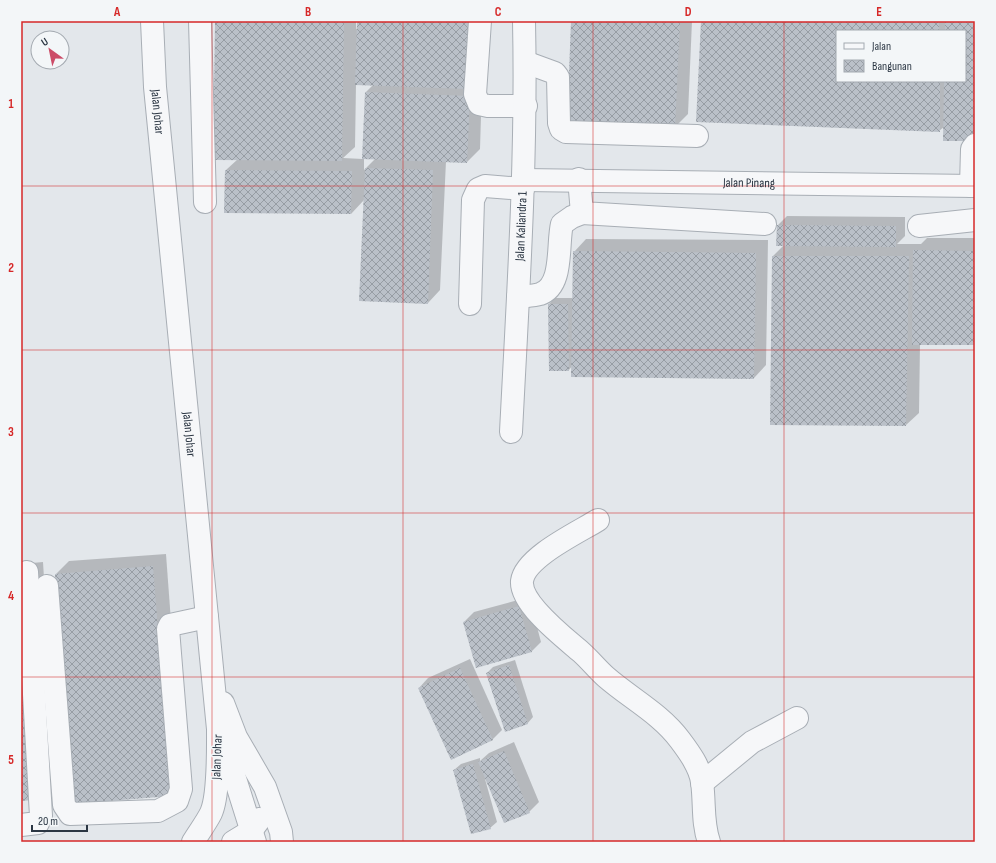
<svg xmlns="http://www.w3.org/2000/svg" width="996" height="863" font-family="'Sofia Sans Condensed',sans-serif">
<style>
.shadow{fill:#0003;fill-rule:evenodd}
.building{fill:url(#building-cross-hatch)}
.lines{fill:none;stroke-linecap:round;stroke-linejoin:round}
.minor-casing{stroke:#a8aeb5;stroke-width:24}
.minor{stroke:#f6f7f9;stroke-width:22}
.grid{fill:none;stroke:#d62828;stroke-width:1;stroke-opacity:0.55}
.labels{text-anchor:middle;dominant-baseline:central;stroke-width:3;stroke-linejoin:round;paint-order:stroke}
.street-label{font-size:13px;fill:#2b3643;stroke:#f3f6f8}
.neatline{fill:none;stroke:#d62828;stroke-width:1.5}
.grid-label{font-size:13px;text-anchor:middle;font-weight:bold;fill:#d62828}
</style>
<defs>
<pattern id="building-cross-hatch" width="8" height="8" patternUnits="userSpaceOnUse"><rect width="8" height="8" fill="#bac0c8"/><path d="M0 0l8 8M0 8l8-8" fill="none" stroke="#979da4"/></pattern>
</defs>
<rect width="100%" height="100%" fill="#e3e7eb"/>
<g class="shadow">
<path d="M216,21H356V29H358V21L482,83L480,149L467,162L446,161L440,290L428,303L364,200L351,214L226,170L238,159ZM356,84H374L366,92L363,159L343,158L355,147ZM364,159H375L364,170Z"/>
<polygon points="572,21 692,21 688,114 675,127"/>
<path d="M702,21H975V140L945,126L939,131ZM837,31H965V81H837Z"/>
<polygon points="787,216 905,217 905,236 897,244 921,244 927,238 975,238 975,344 920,344 919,413 906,425 771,424 773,256 784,245 778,225"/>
<polygon points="586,239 768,240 766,365 754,378 572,366 569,370 549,304 555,298 573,298 574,252"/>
<polygon points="166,554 183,783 56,574 69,561"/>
<polygon points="43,562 57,785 44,798 21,800 21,564"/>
<polygon points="529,597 541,642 531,652 464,622 474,612"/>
<polygon points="470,659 502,730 493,739 451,759 419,688 428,678"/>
<polygon points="515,660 533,717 527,724 487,673 493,667"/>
<polygon points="514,742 539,802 529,812 485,779 497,822 490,828 454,770 461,764 480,758 480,761 489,753"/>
</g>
<g class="building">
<polygon points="215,21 344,21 342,161 213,160"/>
<polygon points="357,21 470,21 467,89 355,85"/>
<polygon points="571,21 680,21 675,128 567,124"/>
<polygon points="701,21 939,21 939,31 837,31 837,81 940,81 940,132 696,122"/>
<polygon points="945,21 975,21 975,141 943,141 944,81 965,81 965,31 945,31"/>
<polygon points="365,92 470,96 467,163 362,159"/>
<polygon points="365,168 433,170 428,304 359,301"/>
<polygon points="225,170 352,171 351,214 224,213"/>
<polygon points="777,225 896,226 896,247 776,246"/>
<polygon points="913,250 975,251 975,345 912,345"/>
<polygon points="573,251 756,253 754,379 571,377"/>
<polygon points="772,256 909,256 906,426 770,425"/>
<polygon points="548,304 568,304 569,371 549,371"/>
<polygon points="153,566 171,796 72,804 55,574"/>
<polygon points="21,575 45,799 21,801"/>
<polygon points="519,606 532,652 476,668 463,622"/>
<polygon points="509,665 528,724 505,732 486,673"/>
<polygon points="460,668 493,740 451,760 418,688"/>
<polygon points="504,751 530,813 504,823 478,762"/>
<polygon points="473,764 491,829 471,834 453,770"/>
</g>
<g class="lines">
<g class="minor-casing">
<g id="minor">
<path id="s1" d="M152,21L155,87L218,729C218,750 219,795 211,813C206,823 199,832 193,842"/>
<polyline points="200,21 205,202"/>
<polyline points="480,21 475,94 479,104 488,106 526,106"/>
<polyline points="525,62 555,73 558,77 559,123 561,129 566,132 697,136"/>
<polyline points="579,179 582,213 765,224"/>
<path id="s2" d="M524,180L975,186"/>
<polyline points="971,186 972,149 975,145"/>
<polyline points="919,226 975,220"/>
<path d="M518,297C525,296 533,296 540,294C564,286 557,244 562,224L572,217L582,213"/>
<polyline points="470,304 473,200 478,189 485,186 523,189"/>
<path id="s3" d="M511,432C518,295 527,158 524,21"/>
<path d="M598,520C579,532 525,557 522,581C520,604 565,638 581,652C590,660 597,669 606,677C630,698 661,714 680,740C689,752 700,767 702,782C705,803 702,822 709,842"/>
<polyline points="47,586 64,805 70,814 158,811 177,801 181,789 168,629 170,625 207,617"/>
<polyline points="223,703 236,737 265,787 281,832 282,842"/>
<polyline points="219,751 227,761 233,772 255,842"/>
<polyline points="702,783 752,742 797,718"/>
<polyline points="21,825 38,823 41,816 27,572"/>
<polyline points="233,842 251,831 260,819"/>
</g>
</g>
<use href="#minor" class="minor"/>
</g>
<path class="grid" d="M212,21V842M403,21V842M593,21V842M784,21V842M21,186H975M21,350H975M21,513H975M21,677H975"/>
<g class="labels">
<g class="street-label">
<text stroke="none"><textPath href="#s1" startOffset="91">Jalan Johar</textPath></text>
<text stroke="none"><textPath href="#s2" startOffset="225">Jalan Pinang</textPath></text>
<text stroke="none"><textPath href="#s3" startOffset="206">Jalan Kaliandra 1</textPath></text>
<text stroke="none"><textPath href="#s1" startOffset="415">Jalan Johar</textPath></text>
<text transform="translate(217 757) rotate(-88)">Jalan Johar</text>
</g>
</g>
<rect width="996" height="863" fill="none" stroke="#f3f6f8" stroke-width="44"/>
<rect x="836" y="30" width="130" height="52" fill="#f3f6f8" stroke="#a3a9b0"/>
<rect x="844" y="43" width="20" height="6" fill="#f6f7f9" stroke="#a3a9b0"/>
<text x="872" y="50" font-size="12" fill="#2b3643">Jalan</text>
<rect x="844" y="60" width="20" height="12" fill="url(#building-cross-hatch)" stroke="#a3a9b0"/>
<text x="872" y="70" font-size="12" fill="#2b3643">Bangunan</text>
<g transform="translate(50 50) rotate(327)"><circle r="19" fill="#f3f6f8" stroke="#a3a9b0"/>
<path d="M0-3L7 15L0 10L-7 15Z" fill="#cc4c68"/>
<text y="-6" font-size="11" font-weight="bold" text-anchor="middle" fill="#2b3643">U</text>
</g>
<path d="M32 825v6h55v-6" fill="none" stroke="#2b3643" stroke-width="2"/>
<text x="38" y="825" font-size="12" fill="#2b3643" stroke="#f3f6f8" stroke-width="3" paint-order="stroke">20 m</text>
<rect x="22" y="22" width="952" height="819" class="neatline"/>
<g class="grid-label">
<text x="117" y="16">A</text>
<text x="308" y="16">B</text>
<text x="498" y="16">C</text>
<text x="688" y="16">D</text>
<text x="879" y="16">E</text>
<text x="11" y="108">1</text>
<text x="11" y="272">2</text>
<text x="11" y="436">3</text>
<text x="11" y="600">4</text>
<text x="11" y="764">5</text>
</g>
</svg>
